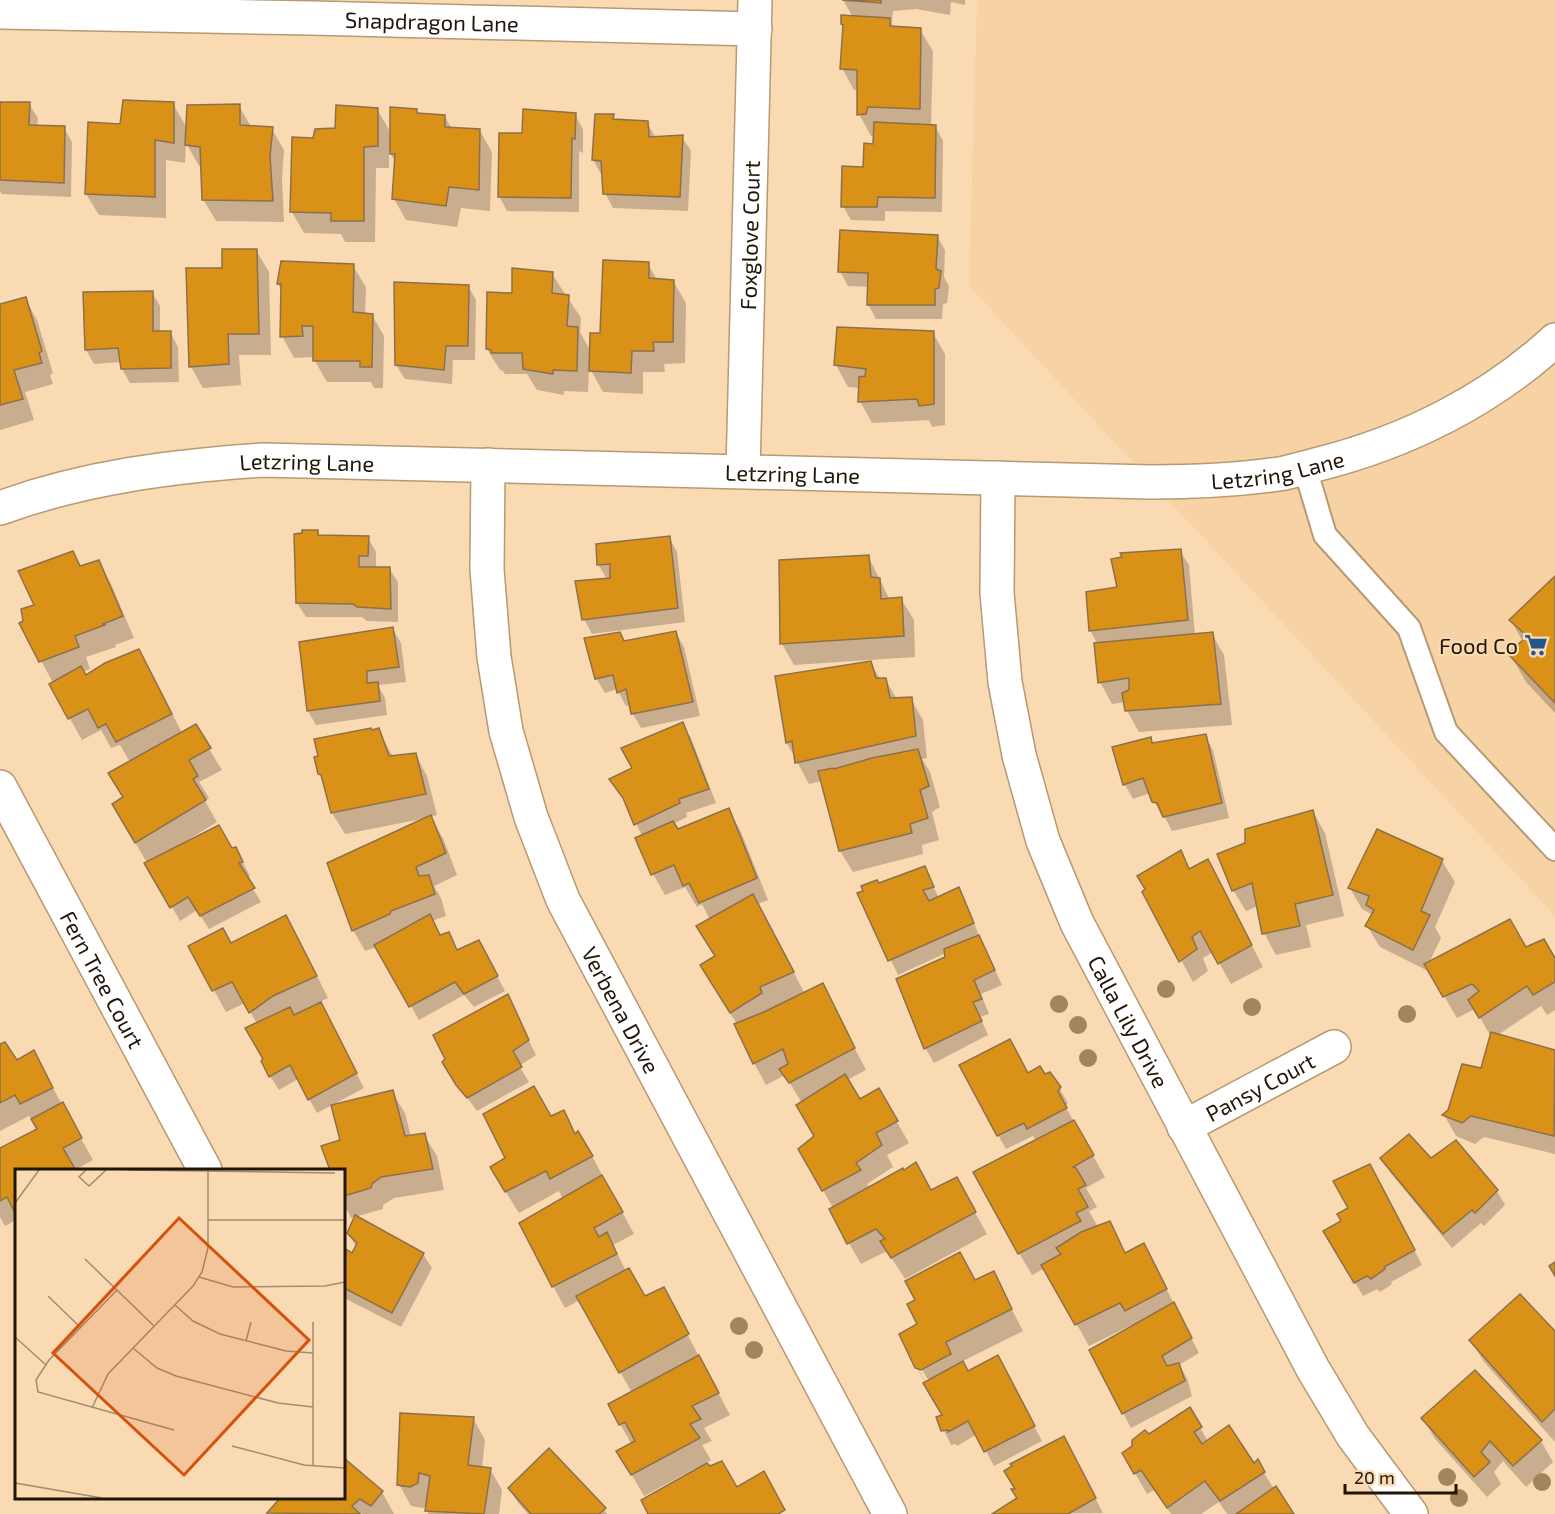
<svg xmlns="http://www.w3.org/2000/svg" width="1555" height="1514" font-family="'Exo 2',sans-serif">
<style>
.built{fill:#f7d2a4}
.shadow{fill:#0003;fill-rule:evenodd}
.building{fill:#d99217;stroke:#8d704b;stroke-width:1.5}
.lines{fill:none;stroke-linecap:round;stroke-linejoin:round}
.service-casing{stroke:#b79973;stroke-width:26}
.minor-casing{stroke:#b79973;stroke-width:36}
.service{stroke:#fff;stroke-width:22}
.minor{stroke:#fff;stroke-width:33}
.tree{fill:#a3855b}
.labels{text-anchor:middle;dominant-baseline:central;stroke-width:4.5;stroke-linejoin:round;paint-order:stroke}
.street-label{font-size:22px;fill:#201506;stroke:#fadab3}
.poi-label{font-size:22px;fill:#201506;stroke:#fadab3;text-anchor:end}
.inset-road{fill:none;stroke:#a38b6e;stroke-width:1.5}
.view{fill:#d4520b;fill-opacity:0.15;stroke:#d4520b;stroke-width:3}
.inset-edge{fill:none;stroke:#201506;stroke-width:3}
</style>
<rect width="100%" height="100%" fill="#fadab3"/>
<polygon class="built" points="977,0 1555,0 1555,916 969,286"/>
<g class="shadow">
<polygon points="843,0 965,0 965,5 951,2 950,15 916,9 893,11 892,24 894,27 920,30 933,51 931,126 935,126 943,141 942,212 885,211 885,221 851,220 843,206 865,168 874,145 875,135 871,136 859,114 858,90 854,90 842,68 845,28 842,24 853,17"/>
<polygon points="0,103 29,104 38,118 37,127 64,128 72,142 71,197 2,194 0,191"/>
<polygon points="173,104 187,128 239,106 252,128 272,129 284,150 282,179 284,222 216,221 203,199 202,166 199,166 186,143 185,163 166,160 166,218 99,215 86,194 122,125"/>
<polygon points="377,109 391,133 417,110 419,115 445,117 452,129 480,131 492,152 490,211 461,208 457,227 406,220 394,199 396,163 389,151 389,168 376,168 375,242 345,242 341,234 304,233 292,212 315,140"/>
<polygon points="575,115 583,129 583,153 579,151 579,212 507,211 499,196 523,134"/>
<polygon points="613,116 616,121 647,123 656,138 682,137 691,151 688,211 613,208 605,193 603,174 601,174 593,160"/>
<polygon points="937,236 945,250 944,277 949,286 947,303 943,304 942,319 876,319 868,304 869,287 848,286 840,271"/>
<polygon points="256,250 269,272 271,355 239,355 241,385 203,388 191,367 223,269"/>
<polygon points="648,264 657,280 673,281 686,303 685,363 664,364 665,372 643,372 643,394 603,392 589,367 588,392 564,391 564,395 537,390 527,374 505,374 503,371 500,370 487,349 513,294 552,274 581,318 580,332 591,352"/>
<polygon points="353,266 366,287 365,315 372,315 384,336 383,388 374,388 371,382 327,382 315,361 315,357 294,358 282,336 282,291 278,284"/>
<polygon points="468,286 476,300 475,360 453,360 452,384 405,379 396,365"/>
<polygon points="152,292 160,306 160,333 170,332 178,347 179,382 130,383 122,369 121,362 94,364 86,350 85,294"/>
<polygon points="25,299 37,320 53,373 50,375 53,384 25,392 34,420 0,430 0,305"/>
<polygon points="933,333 945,354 945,425 932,427 929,420 872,423 860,401 860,388 848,387 836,365"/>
<polygon points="318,532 320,536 368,538 376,552 376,568 389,568 398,582 398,622 367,621 362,617 306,617 297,603"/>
<polygon points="669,537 677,552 685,622 592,634 584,619 607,579 598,564"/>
<polygon points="1180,551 1189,565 1195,636 1212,634 1224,655 1232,725 1139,732 1127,711 1125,702 1112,704 1100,682 1098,645 1090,630 1118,589"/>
<polygon points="73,552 81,567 99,562 111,584 134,638 115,645 116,647 86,657 90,669 82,672 85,677 151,672 182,733 195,726 222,770 199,782 209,798 205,801 217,822 183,843 184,845 232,850 235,848 250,876 246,878 261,902 209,929 197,910 180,921 114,805 124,798 130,762 120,745 111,748 101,730 82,740 51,685 53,683 21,623 36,606"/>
<polygon points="868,556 890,600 901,599 914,620 915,657 794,665 782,644"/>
<polygon points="1555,578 1555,713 1526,682 1510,654 1523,642 1511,620"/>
<polygon points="393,629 401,643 406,682 378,685 385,698 387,715 316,725 308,711"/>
<polygon points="676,633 684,647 700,716 641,728 633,714 631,704 626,706 617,689 605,693 596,678 624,642"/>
<polygon points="870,662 880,679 885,679 897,699 911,699 923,720 927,758 922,759 930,772 940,807 932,812 939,840 922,845 923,854 853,872 840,851 822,781 809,784 787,743 777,677"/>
<polygon points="682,724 691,738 716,803 686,813 687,817 673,824 677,830 729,810 741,832 768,900 758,904 805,994 822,985 866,1070 847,1080 860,1101 891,1112 909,1143 887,1155 893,1167 867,1184 870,1188 931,1192 968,1200 987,1234 905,1279 887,1251 861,1264 849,1243 833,1208 800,1149 816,1137 802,1103 785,1075 766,1085 754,1063 737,1024 714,987 716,957 710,920 702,904 697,907 685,887 665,895 653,874 642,836 627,804 611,779 634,768"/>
<polygon points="378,729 393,757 415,754 427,776 437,815 430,817 443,838 457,875 434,886 441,898 446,916 432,921 441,936 458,951 487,957 505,991 474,1007 464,995 419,1020 377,947 365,951 353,930 427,818 345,834 332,813 324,781 319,774"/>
<polygon points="1205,736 1213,750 1229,818 1172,831 1164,816 1162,816 1150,793 1133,799 1125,785 1114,748 1150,739 1153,744"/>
<polygon points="1313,812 1325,833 1344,916 1306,925 1311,947 1276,955 1264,933 1258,906 1246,911 1233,890 1246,844"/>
<polygon points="1181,852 1191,870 1208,861 1263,967 1231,984 1213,952 1203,958 1208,971 1193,982 1144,892"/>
<polygon points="1442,861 1455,882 1435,927 1441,938 1429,963 1526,949 1555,961 1555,1010 1547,1015 1541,1006 1498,1035 1555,1051 1555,1154 1484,1137 1475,1144 1456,1136 1444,1115 1482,1069 1491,1037 1475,1009 1457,1018 1427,967 1426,970 1380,947 1367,926 1373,915 1362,909 1350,888"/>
<polygon points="924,868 939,898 958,888 966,903 980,938 1002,985 981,994 989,1014 980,1017 988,1035 934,1063 926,1049 898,980 947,958 946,953 898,975 859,894"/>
<polygon points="298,938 328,998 320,1002 364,1088 317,1113 298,1079 279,1090 270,1076 265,1060 257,1024 245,1003 226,1012 190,947"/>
<polygon points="507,996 536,1055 519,1066 529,1082 477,1111 452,1077"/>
<polygon points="0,1045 16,1062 45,1074 93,1160 75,1170 16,1170 16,1220 5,1226 0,1217 0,1151 39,1130 29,1116 0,1131"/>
<polygon points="1028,1074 1045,1076 1059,1088 1068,1103 1065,1106 1105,1177 1086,1188 1097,1207 1089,1211 1098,1227 1109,1223 1126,1255 1144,1245 1199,1353 1179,1365 1187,1378 1192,1396 1131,1428 1123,1413 1132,1325 1089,1346 1045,1268 1032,1275 1019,1253 1036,1141 1033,1136 1006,1149 998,1135"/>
<polygon points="392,1092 405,1113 411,1137 424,1135 437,1156 444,1190 394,1198 383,1205 383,1209 351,1218 344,1204 344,1170 330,1170 323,1147 342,1141"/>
<polygon points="563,1112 576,1135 578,1133 592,1156 634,1234 613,1245 626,1271 645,1298 675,1311 730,1415 704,1428 712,1441 702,1445 711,1460 644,1496 618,1451 632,1445 620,1424 632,1393 580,1300 565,1308 553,1286 563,1199 559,1191 519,1213 504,1189 507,1158 550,1118"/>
<polygon points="1382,1158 1431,1160 1497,1191 1505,1205 1484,1226 1481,1223 1452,1248 1390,1172"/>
<polygon points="1378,1180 1422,1265 1391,1282 1392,1284 1380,1292 1377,1289 1363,1296 1325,1231 1343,1222 1350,1208"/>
<polygon points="348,1233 423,1254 432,1268 401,1327 344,1298 344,1250 353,1255 356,1247"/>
<path d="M960,1254L975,1281L993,1273L1023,1331L961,1362L968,1372L998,1357L1042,1441L994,1466L977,1434L957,1446L956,1444L951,1445L938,1418L944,1416L917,1368L901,1334L919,1325L909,1305L917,1300L907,1281ZM918,1363L930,1383H926L916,1365Z"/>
<polygon points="1555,1333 1555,1442 1484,1362 1471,1341"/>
<polygon points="1189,1410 1208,1441 1253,1466 1257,1462 1274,1489 1292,1514 1227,1514 1219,1502 1201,1514 1171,1514 1154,1490 1147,1494 1124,1454"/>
<polygon points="473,1418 485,1440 482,1468 490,1469 502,1490 499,1514 428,1514 427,1506 423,1508 411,1506 399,1484"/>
<polygon points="1423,1418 1541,1441 1553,1462 1526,1487 1503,1461 1494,1472 1501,1484 1487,1497 1435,1439"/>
<polygon points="1071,1452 1103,1513 994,1514 1018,1499"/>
<polygon points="344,1460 382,1492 394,1514 270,1514 282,1498 344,1498"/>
<polygon points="510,1489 604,1509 607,1514 528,1514 518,1503"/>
</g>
<g class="building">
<polygon points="842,0 881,0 881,3"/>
<polygon points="841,15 890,18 890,26 921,28 920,109 868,107 866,114 857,115 857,70 840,69 843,25 841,24"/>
<polygon points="123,100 174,102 174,143 155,140 155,197 85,194 88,122 120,124"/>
<polygon points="0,102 30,102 29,125 65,126 64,183 0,180"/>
<polygon points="240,104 240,125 273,127 270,156 273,201 202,200 200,147 185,145 187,105"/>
<polygon points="336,105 378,108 378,146 364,147 364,221 331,221 331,213 290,212 292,137 313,138 315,129 335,128"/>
<polygon points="390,107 417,109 417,113 445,115 445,127 480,129 479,190 449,187 446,206 392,199 395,154 390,154"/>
<polygon points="523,109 576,113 575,139 572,138 571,198 498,197 499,133 522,133"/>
<polygon points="595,114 614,114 613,119 648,121 649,137 683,135 680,197 603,194 601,161 592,160"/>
<polygon points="874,122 936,125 935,198 878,197 877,207 841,207 842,166 863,167 864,143 873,144"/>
<polygon points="840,230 938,235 936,269 941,271 939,288 935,289 935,305 867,305 868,273 838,272"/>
<polygon points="222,249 257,249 259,334 228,334 229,364 189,367 186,268 222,268"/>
<polygon points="603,260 649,262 649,278 674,280 673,342 653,342 654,351 632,351 631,373 589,371 590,333 600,333"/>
<polygon points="281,261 354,264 353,312 373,314 372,367 360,367 360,361 313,361 313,326 302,326 303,336 280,337 281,284 277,284"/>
<polygon points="512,268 553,272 552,293 569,295 567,326 578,327 577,371 553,370 553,374 523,369 522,353 491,353 491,350 486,349 487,292 512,293"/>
<polygon points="394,282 469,285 468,346 446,346 444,370 395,365"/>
<polygon points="153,291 153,331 171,331 171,368 121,369 118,348 85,350 83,292"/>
<polygon points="26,297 42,351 39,353 42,363 14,370 23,399 0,405 0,304"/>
<polygon points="837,327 934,331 934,404 919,406 917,399 858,402 859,377 865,376 866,369 834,365"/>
<polygon points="302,530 318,530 318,535 369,536 368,556 359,556 359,567 390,567 391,609 357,607 353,604 296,603 294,534 302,533"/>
<polygon points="670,536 678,608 582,620 575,581 610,578 610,564 597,565 596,544"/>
<polygon points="1181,549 1188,620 1089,631 1086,592 1117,587 1111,559 1122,557 1120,553"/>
<polygon points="73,551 80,566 99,560 123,616 103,624 105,625 75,636 79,647 39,662 19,623 23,621 21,609 34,605 18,571"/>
<polygon points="869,555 871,577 880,578 881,599 902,597 904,636 780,644 779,560"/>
<polygon points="1555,576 1555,703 1508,654 1527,636 1509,620"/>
<polygon points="393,627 399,667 367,671 367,683 378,682 380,701 307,711 299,642"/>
<polygon points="676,631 693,702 631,714 626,689 617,693 613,675 595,679 584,638 620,632 624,641"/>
<polygon points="1213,632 1221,704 1125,711 1122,693 1129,690 1129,678 1098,683 1094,643"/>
<polygon points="139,649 172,714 116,742 106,724 98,728 88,709 68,719 49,684 81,666 86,675 105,663"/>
<polygon points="871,661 876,678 886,678 890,698 912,697 916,736 795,763 792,741 786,743 775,676"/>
<polygon points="683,722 709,789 679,799 680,803 634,825 623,798 609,779 632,768 621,748"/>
<polygon points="196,724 211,748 189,760 198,776 193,779 206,800 135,843 112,804 123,797 108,773"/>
<polygon points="371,728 372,730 379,728 389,756 416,753 426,794 331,813 321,775 318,774 314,757 318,756 314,739"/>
<polygon points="1206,734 1222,803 1163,817 1157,803 1152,802 1143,778 1123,785 1112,747 1151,737 1152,743"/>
<polygon points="918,749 929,786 920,790 928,818 910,824 912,833 839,851 818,771 833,768 834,769 872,758"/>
<polygon points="729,808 757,878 699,903 689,883 683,886 674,865 651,875 635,838 673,821 678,829"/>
<polygon points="1313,810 1333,895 1295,904 1300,926 1262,934 1252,883 1232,891 1217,854 1245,843 1245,829"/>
<polygon points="431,815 446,853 416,867 419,876 429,875 435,894 391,911 390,914 352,931 327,863"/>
<polygon points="219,825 232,848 236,847 243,862 239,863 255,888 200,916 188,897 170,908 144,863"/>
<polygon points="1377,829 1443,859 1421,911 1430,915 1413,950 1365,926 1374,910 1366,905 1369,896 1348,888"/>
<polygon points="1181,850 1189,869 1208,859 1252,945 1218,964 1200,931 1192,937 1197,949 1179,962 1142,892 1145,889 1137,876"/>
<polygon points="925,866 934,887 923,890 929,901 959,887 974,923 888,961 857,893 863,891 861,886 877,880 879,883"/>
<polygon points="753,894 794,972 760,987 762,993 730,1013 700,965 715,956 696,926"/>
<polygon points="430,914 440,935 449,932 457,950 479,940 498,976 464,994 455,982 409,1007 374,945"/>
<polygon points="286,915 317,976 273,996 249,1013 232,982 212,991 188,946 223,928 231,943"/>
<polygon points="1510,919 1526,947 1544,939 1555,958 1555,982 1533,995 1527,986 1479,1018 1468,1000 1479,991 1472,984 1443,997 1424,964"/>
<polygon points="979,935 995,970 974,980 982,999 973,1002 982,1021 924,1049 896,979 945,957 944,949"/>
<polygon points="823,983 855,1048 789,1083 779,1069 788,1064 783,1049 753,1064 734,1024 764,1012"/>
<polygon points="508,994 529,1040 513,1051 522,1067 467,1098 456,1085 442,1062 445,1059 433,1035"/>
<polygon points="321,1002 357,1073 308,1100 290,1065 269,1077 261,1061 263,1059 245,1028 290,1007 294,1015"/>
<polygon points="1491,1032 1555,1050 1554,1136 1471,1116 1462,1123 1442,1115 1448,1110 1462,1064 1481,1068"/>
<polygon points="1010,1039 1028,1073 1040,1066 1045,1074 1050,1072 1061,1087 1058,1091 1067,1108 1027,1129 1024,1123 997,1136 959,1065"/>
<polygon points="5,1042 17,1060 34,1050 53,1088 20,1104 15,1095 0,1103 0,1044"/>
<polygon points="845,1074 860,1099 879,1088 898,1121 876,1133 882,1145 856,1163 861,1170 822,1191 798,1149 814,1136 796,1105"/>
<polygon points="534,1086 551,1116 564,1110 575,1134 578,1131 593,1156 550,1179 546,1171 505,1192 490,1167 505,1158 483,1114"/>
<polygon points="393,1090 405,1136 425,1133 433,1169 381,1177 372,1184 371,1188 344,1196 344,1170 330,1170 321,1146 340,1140 331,1105"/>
<polygon points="63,1102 82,1138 63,1148 75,1169 72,1170 16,1170 16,1215 7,1197 0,1201 0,1148 37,1129 31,1119"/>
<polygon points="1074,1120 1094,1155 1073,1167 1076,1168 1086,1185 1078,1189 1088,1207 1076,1213 1081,1221 1018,1254 973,1172"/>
<polygon points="1409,1134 1431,1158 1456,1140 1498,1190 1475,1213 1472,1210 1443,1234 1380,1158"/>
<polygon points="916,1162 931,1190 957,1177 976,1212 891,1258 880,1241 885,1239 876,1229 847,1244 829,1209 903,1168 904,1170"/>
<polygon points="1370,1164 1415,1250 1384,1267 1385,1269 1371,1279 1367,1276 1354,1283 1323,1231 1341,1221 1337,1214 1348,1208 1333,1181"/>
<polygon points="602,1175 623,1212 594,1228 599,1237 607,1232 617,1254 552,1287 519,1223"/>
<polygon points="355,1215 424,1253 392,1313 344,1288 344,1248 352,1253 357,1243 347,1233"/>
<polygon points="1110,1221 1125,1253 1144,1243 1167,1289 1125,1311 1120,1303 1075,1325 1041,1265 1061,1254 1056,1248 1081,1232"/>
<polygon points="960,1252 975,1280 994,1271 1012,1309 946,1342 951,1354 921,1370 915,1368 899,1334 917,1324 907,1304 915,1300 905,1281"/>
<polygon points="1555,1262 1555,1276 1549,1266"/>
<polygon points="629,1268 645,1296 664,1287 689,1334 619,1373 576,1296"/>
<polygon points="1520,1294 1555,1331 1555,1409 1542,1422 1469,1340"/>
<polygon points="1174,1302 1192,1338 1162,1356 1167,1366 1179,1363 1185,1381 1122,1414 1089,1350"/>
<polygon points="699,1355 719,1393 692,1406 701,1419 690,1424 700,1438 631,1475 616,1451 635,1441 625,1422 619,1425 608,1404"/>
<polygon points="998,1355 1035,1426 984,1452 968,1421 948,1432 948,1430 941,1431 936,1417 942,1415 923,1383 963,1361 968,1371"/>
<polygon points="1475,1370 1542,1440 1513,1466 1490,1441 1481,1452 1490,1462 1474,1477 1421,1418"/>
<polygon points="1190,1407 1202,1427 1194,1432 1202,1444 1229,1425 1254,1463 1258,1459 1265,1472 1220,1501 1205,1481 1167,1508 1141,1470 1134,1474 1122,1453 1132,1446 1132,1440 1145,1430 1149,1434"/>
<polygon points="400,1413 474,1417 468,1465 491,1468 484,1514 425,1511 430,1476 419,1473 418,1483 410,1487 397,1485"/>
<polygon points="1064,1436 1096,1498 1068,1514 992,1514 1017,1498 1011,1489 1015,1489 1004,1471 1012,1466 1010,1464"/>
<polygon points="549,1448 606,1508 599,1514 531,1514 508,1488"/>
<polygon points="344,1458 383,1491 371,1506 360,1499 352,1506 360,1514 267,1513 280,1498 344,1498"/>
<polygon points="722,1461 737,1487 764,1471 785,1510 778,1514 648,1514 641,1500 707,1463 710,1466"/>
<polygon points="1276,1486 1294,1514 1236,1514"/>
</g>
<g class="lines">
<g class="service-casing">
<polyline id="service" points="1305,468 1325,535 1409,628 1446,732 1555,849"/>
</g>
<g class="minor-casing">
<g id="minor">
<path id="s1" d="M0,12L312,18L755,29"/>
<path id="s2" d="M488,465L487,569L494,657L506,731L531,817L563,900L890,1514"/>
<path id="s3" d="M743,471L755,0"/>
<path id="s4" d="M998,478L997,593L1005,682L1019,755L1043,841L1077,923L1313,1369L1353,1436L1411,1514"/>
<path id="s5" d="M0,508C85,477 173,466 263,460L1151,482C1194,482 1236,480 1279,474C1292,472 1306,467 1319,464C1406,442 1489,401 1555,340"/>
<path id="s6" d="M0,787L205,1170"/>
<path id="s7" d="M1184,1127L1334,1047"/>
</g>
</g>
<use href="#service" class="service"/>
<use href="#minor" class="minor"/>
</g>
<g class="tree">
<circle cx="1166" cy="989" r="9"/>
<circle cx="1059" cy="1004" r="9"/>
<circle cx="1252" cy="1007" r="9"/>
<circle cx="1407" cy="1014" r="9"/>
<circle cx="1078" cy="1025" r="9"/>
<circle cx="1088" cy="1058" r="9"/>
<circle cx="739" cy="1326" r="9"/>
<circle cx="754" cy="1350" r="9"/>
<circle cx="1447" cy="1477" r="9"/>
<circle cx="1542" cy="1482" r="9"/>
<circle cx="1459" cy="1498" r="9"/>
</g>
<defs>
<g id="supermarket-bare" transform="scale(1.8)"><path d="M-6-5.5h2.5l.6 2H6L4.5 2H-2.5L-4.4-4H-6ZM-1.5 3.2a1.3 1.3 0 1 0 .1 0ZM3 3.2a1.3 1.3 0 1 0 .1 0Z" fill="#235790" stroke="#fadab3" stroke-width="2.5" paint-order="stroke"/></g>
</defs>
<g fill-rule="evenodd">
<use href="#supermarket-bare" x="1536" y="645"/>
</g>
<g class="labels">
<g class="street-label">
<text stroke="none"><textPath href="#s1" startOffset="432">Snapdragon Lane</textPath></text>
<text stroke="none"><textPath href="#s3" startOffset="236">Foxglove Court</textPath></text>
<text stroke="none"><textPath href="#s5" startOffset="312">Letzring Lane</textPath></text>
<text stroke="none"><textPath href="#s5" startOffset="1284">Letzring Lane</textPath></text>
<text stroke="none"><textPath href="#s5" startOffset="798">Letzring Lane</textPath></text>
<text stroke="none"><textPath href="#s6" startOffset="218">Fern Tree Court</textPath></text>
<text stroke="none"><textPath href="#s2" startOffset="570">Verbena Drive</textPath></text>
<text stroke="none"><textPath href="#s4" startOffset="568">Calla Lily Drive</textPath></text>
<text stroke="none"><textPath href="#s7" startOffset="86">Pansy Court</textPath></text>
</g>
<g class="poi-label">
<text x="1518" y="645">Food Co</text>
</g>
</g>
<g transform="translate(15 1169)">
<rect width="330" height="330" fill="#fadab3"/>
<path class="inset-road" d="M71,1L64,8L74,17L91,1M112,1L320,4M0,34L24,1M193,51H330M70,90L139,157M184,108L218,118L310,117L330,113M102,121L34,191L21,211L23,223L159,261M33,127L65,158M160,136L178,152L205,165L271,182L298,184M0,168L31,196M231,172L236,153M118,179L142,199L161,207L263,234L298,238M77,239L93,205L178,117L187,103L193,79V1M217,277L289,296L330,299M298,297V153M0,314L87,329"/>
<path class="view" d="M164,49L294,171L169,306L38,184Z"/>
<rect width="330" height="330" class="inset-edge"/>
</g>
<path d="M1345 1484v9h111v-9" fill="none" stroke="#201506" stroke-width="3"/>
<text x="1354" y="1484" font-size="18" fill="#201506" stroke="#fadab3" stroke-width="4.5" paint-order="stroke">20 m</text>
</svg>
